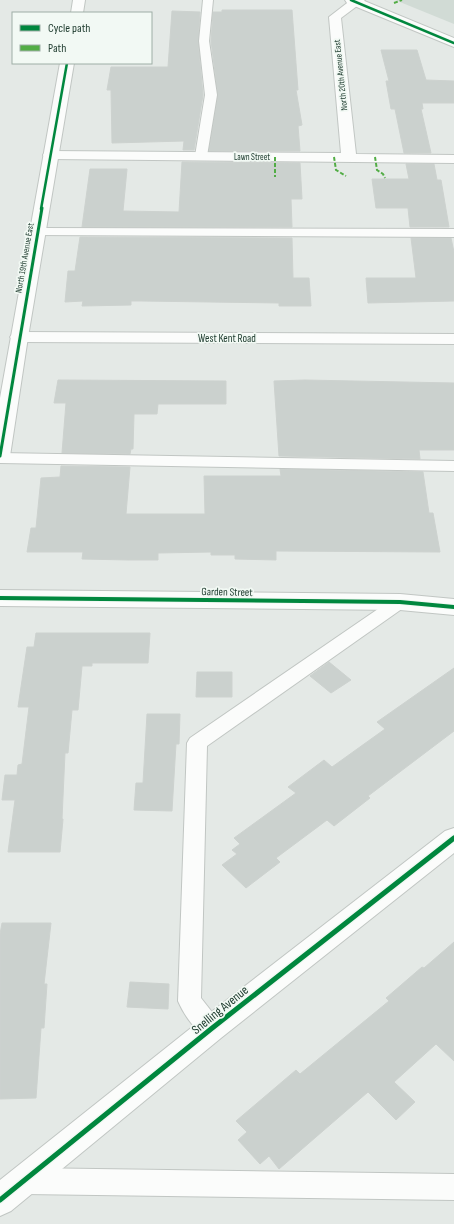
<svg xmlns="http://www.w3.org/2000/svg" width="454" height="1224" font-family="'Sofia Sans Condensed',sans-serif">
<style>
.built{fill:#d1dbd5}
.building{fill:#cbd1ce;stroke:#cdd2cf}
.lines{fill:none;stroke-linecap:round;stroke-linejoin:round}
.service-casing{stroke:#c1c6c3;stroke-width:2}
.minor-casing{stroke:#c1c6c3;stroke-width:2}
.tertiary-casing{stroke:#c1c6c3;stroke-width:2}
.service{fill:#fbfcfb;fill-rule:evenodd}
.minor{fill:#fbfcfb;fill-rule:evenodd}
.tertiary{fill:#fbfcfb;fill-rule:evenodd}
.quiet{stroke:#52ad45;stroke-width:2;stroke-dasharray:4 2;stroke-linecap:butt}
.cycleway-far3-casing{stroke:#f2f9f4;stroke-width:4}
.cycleway-far2-casing{stroke:#f2f9f4;stroke-width:5}
.cycleway-far1-casing{stroke:#f2f9f4;stroke-width:6}
.cycleway-casing{stroke:#f2f9f4;stroke-width:8}
.cycleway-far3{stroke:#00873e;stroke-width:2.5}
.cycleway-far2{stroke:#00873e;stroke-width:3}
.cycleway-far1{stroke:#00873e;stroke-width:4}
.cycleway{stroke:#00873e;stroke-width:5}
.labels{text-anchor:middle;dominant-baseline:central;stroke-width:3.5;stroke-linejoin:round;paint-order:stroke}
.far-street-label{font-size:9px;fill:#213e31;stroke:#f2f9f4}
.street-label{font-size:11px;fill:#213e31;stroke:#f2f9f4}
.near-street-label{font-size:13px;fill:#213e31;stroke:#f2f9f4}
</style>
<rect width="100%" height="100%" fill="#e4e9e6"/>
<polygon class="built" points="395,0 454,0 454,24"/>
<g class="building">
<polygon points="222,10 292,10 298,90 296,90 302,125 298,126 300,151 209,151 218,95 211,41 213,12 222,12"/>
<polygon points="172,11 200,12 198,41 203,95 194,150 183,150 184,141 112,143 111,90 107,90 111,67 168,67"/>
<polygon points="381,50 417,50 426,80 454,81 454,103 422,103 423,109 421,109 431,153 404,153 395,109 391,109 386,81 389,81"/>
<polygon points="182,162 300,163 302,199 291,199 292,227 82,227 90,169 127,169 123,211 179,212"/>
<polygon points="406,164 434,164 437,180 441,180 449,227 410,227 408,208 376,208 372,179 409,179"/>
<polygon points="80,237 292,238 293,278 309,278 311,306 279,306 279,303 141,301 131,301 131,305 82,306 83,301 65,302 68,271 75,271"/>
<polygon points="411,238 451,238 454,252 454,301 368,303 366,278 416,278"/>
<polygon points="58,380 226,381 226,404 158,404 157,414 134,414 133,449 131,449 130,454 62,453 66,403 54,403"/>
<polygon points="305,380 454,383 454,450 419,450 420,459 279,456 274,381"/>
<polygon points="61,466 130,467 126,514 205,514 204,476 281,476 280,469 423,472 429,513 433,513 440,552 276,551 276,560 235,559 235,555 211,555 211,552 158,553 158,560 129,560 82,559 83,552 27,552 31,528 36,528 41,478 60,477"/>
<polygon points="36,633 150,633 148,663 92,663 92,666 82,666 78,710 72,710 68,753 65,753 62,819 63,819 60,852 8,852 15,800 2,800 5,775 17,775 18,765 22,764 29,707 18,707 27,647 34,647"/>
<polygon points="329,662 351,680 331,693 310,676"/>
<polygon points="454,668 454,731 368,796 370,798 334,826 327,820 276,858 280,862 246,888 222,865 237,854 232,850 240,844 234,838 296,793 288,787 324,760 332,767 385,729 377,722"/>
<polygon points="197,672 232,672 232,697 196,697"/>
<polygon points="147,714 180,714 179,744 176,744 172,811 134,810 136,783 143,783"/>
<polygon points="2,923 51,923 44,984 47,984 44,1028 41,1028 36,1098 0,1099 0,934"/>
<polygon points="454,942 454,1061 436,1044 394,1082 415,1102 396,1120 368,1092 279,1169 269,1156 260,1164 238,1140 247,1132 236,1121 296,1070 300,1074 389,1001 386,998 422,967 424,968"/>
<polygon points="130,982 169,984 168,1009 127,1007"/>
</g>
<g class="lines">
<g class="service-casing">
<g id="service">
<polygon points="203,0 213,0 209,41 217,95 207,156 205,159 197,159 195,156 205,95 199,41"/>
<polygon points="38,228 454,229 454,237 33,235 31,232 33,229"/>
<polygon points="0,453 454,461 454,471 0,463"/>
<path d="M400,596L406,598L409,602L406,606L207,746L201,998L219,1021L223,1029L219,1037L211,1040C197,1034 184,1015 178,1001L187,743L190,738L394,598Z"/>
<polygon points="25,1168 454,1174 454,1200 25,1194 16,1190 12,1181 16,1172"/>
</g>
</g>
<g class="minor-casing">
<g id="minor">
<polygon points="351,0 365,0 341,18 356,154 454,155 454,163 50,159 45,158 43,155 45,152 50,151 341,153 329,17"/>
<polygon points="19,332 454,334 454,344 19,342 13,341 10,337 13,333"/>
<polygon points="0,590 400,594 454,599 454,615 400,610 0,606"/>
<polygon points="454,828 454,853 221,1038 11,1211 0,1216 0,1180 201,1020 445,831"/>
</g>
</g>
<g class="tertiary-casing">
<g id="tertiary">
<polygon points="73,0 85,0 83,13 71,13"/>
<polygon points="345,0 362,0 454,38 454,47 347,3"/>
<polygon points="60,63 74,63 28,337 10,456 7,460 0,462 0,398"/>
</g>
</g>
<use href="#service" class="service"/>
<use href="#minor" class="minor"/>
<use href="#tertiary" class="tertiary"/>
<g class="quiet">
<polyline points="394,3 402,0"/>
<polyline points="275,157 275,177"/>
<polyline points="334,157 336,170 346,176"/>
<polyline points="375,157 377,170 383,174 385,178"/>
</g>
<g class="cycleway-far3-casing">
<g id="cycleway-far3">
<polyline points="351,0 454,43"/>
<polyline points="41,209 67,63"/>
</g>
</g>
<g class="cycleway-far2-casing">
<polyline id="cycleway-far2" points="0,456 42,208"/>
</g>
<g class="cycleway-far1-casing">
<polyline id="cycleway-far1" points="0,598 400,602 454,607"/>
</g>
<g class="cycleway-casing">
<polyline id="cycleway" points="0,1200 211,1029 454,838"/>
</g>
<use href="#cycleway-far3" class="cycleway-far3"/>
<use href="#cycleway-far2" class="cycleway-far2"/>
<use href="#cycleway-far1" class="cycleway-far1"/>
<use href="#cycleway" class="cycleway"/>
</g>
<g class="labels">
<g class="far-street-label">
<text transform="translate(341 75) rotate(-96)">North 20th Avenue East</text>
<text x="252" y="157">Lawn Street</text>
<text transform="translate(25 258) rotate(-80)">North 19th Avenue East</text>
</g>
<g class="street-label">
<text x="227" y="338">West Kent Road</text>
<text transform="translate(227 592) rotate(1)">Garden Street</text>
</g>
<g class="near-street-label">
<text transform="translate(220 1010) rotate(-39)">Snelling Avenue</text>
</g>
</g>
<rect x="12" y="12" width="140" height="52" fill="#f2f9f4" stroke="#9eaea6"/>
<rect x="20" y="25" width="20" height="6" fill="#00873e" stroke="#9eaea6"/>
<text x="48" y="32" font-size="12" fill="#213e31">Cycle path</text>
<rect x="20" y="45" width="20" height="6" fill="#52ad45" stroke="#9eaea6"/>
<text x="48" y="52" font-size="12" fill="#213e31">Path</text>
</svg>
